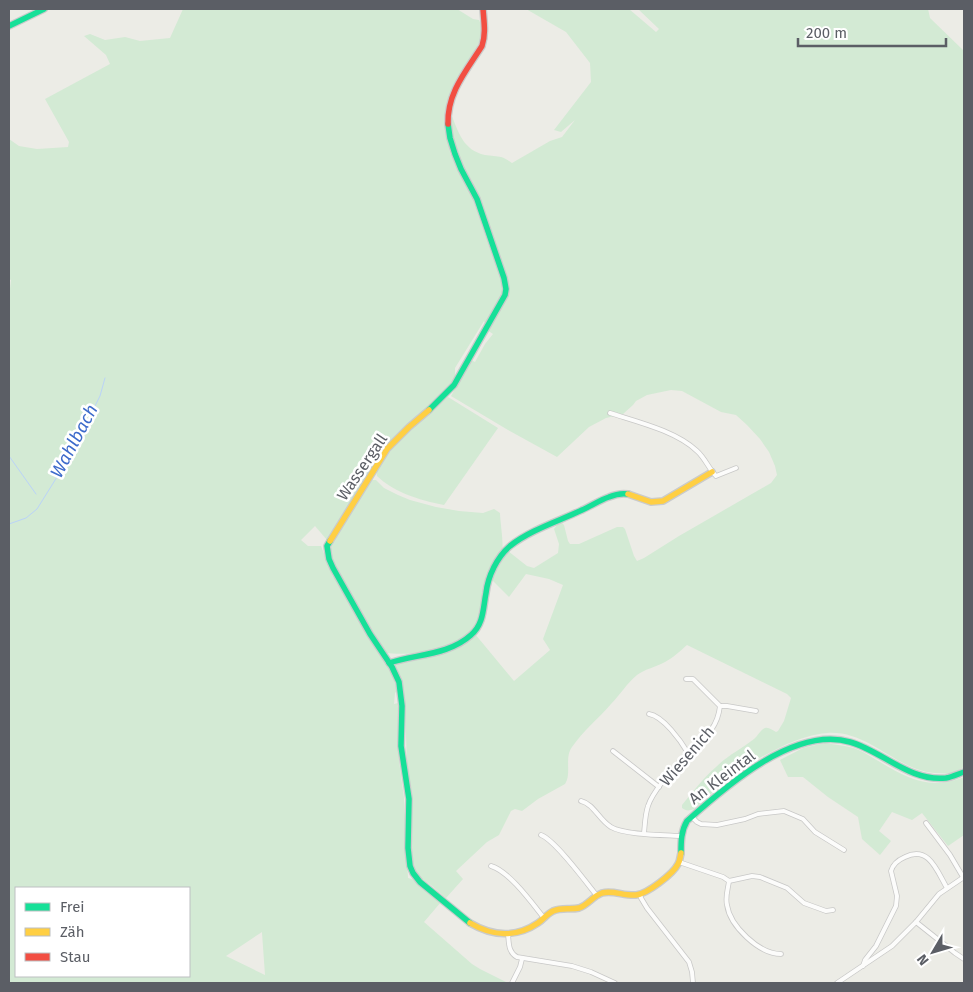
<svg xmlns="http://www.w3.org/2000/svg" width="973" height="992" font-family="'Fira Sans',sans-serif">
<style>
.green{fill:#d3ead4;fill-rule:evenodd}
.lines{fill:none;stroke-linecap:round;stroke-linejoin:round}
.stream{stroke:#bad3f8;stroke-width:1}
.street-casing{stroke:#c8c8c7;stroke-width:5.5}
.fast-casing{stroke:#cacbcb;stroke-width:8}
.slow-casing{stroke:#cacbcb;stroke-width:8}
.jam-casing{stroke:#cacbcb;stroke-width:8}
.street{stroke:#fcfcfb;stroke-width:4}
.fast{stroke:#16e098;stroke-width:5.5}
.slow{stroke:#ffcf43;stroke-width:5.5}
.jam{stroke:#f24e42;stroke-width:5.5}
.labels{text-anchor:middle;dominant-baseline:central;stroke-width:5;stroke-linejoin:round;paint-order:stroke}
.street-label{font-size:16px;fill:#5b5e65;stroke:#fff}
.water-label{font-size:18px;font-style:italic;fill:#3d6bcb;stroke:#fff}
</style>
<rect width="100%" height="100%" fill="#ecece6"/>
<g class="green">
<path d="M183,9H457L473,19L479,20L484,31L472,58L450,93L445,116L450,153L473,199L493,258H499L472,181L460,161L452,138L449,116L451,114C459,133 463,150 485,155C491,156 497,156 501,157C505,158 509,161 512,163L550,141L562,137L575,120L561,132L554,130L591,82L590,63L566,32L526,9H629L656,32L659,29L638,9H928L930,18L964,51V767C960,769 955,772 951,773C946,774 940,773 935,773C895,770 869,730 827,733C813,734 800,739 787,744C766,754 745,765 728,779C716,789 705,799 694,809C689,811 686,811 682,808V805C693,792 703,778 716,767C727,756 741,749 754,739C758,736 760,730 765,728C769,727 772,730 776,732L778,731L784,721L791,698L787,694L687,645C680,651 673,658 665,662C656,667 645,669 637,675C627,683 620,695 611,704C599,718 583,731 572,747C564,758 572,774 565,784L538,799L522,811L515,809L511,811L499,835L487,842L456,871L463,879L446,898L432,886L417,875L411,857L412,792L407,766L405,703L402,679L394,664C426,657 450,657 475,634L514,681L550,650L543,639L563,585L549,579L526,574L509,597L491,579L508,551L527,566L534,568L558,553L559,544L554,529L557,525L562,523L564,525L568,541L570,544H579L617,527H623L625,529L634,556L637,561L644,558L679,536L771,483L777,475L775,466L769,452L760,439L747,425L736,415L721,412L682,391L671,390L647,395L636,401L633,405L623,414L606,418L589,427L557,457L508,430L451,396L471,360L475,362L485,344L493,334L487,330L484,321L455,368V378L451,385L436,401L389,443L327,540L315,526L301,540L308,546H321L333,577L336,578L393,675L397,691L395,693L394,704L398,703L399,761L404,798L408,878L412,879L441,902L424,922L472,964L480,969L508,983H9V297L11,280L9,279V139L19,146L37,149L68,147L69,142L45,99L110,64L106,55L84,36L90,34L105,40L125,37L140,41L170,38ZM16,888H189V976H16ZM262,932V933L265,975L226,956Z"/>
<path d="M448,397L498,428L444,505C419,500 395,493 377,476C374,454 431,411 448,397Z"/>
<path d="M371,480H376L384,488L398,495L410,500L436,507L459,511L483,513L494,509L500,513C500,520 504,546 502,551C501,554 497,558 495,560C490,567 486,576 484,585C481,597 483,611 478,622C466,652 412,656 385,653L330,556V544L356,502Z"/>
<path d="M825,743C838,745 852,746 863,752C869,755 874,759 880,762C910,780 930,790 964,777V835L948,846L922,813L912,820L892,812L879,831L891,841L880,855L862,839L858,817L828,797L803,777H788L780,760L803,748Z"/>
</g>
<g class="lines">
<g class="stream">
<polyline points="9,456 36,494"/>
<polyline points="9,524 26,518 37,509 62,469 78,434 89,418 100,396 105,378"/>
</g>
<g class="street-casing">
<g id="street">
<path d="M610,413C638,422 676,431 697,451C705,458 709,469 716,476L736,468"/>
<polyline points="686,679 693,679 720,706"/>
<polyline points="720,706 727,706 756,711"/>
<path d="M649,714C663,716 681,741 688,753"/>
<polyline points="613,751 659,787"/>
<path d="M581,801C594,804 599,820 611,827C624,835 664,835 681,836"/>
<polyline points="692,817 697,822 701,824 717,825 745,819 758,814 784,811 803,819 815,832 844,850"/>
<polyline points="926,823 950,855 963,877"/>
<path d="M644,833C645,824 645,815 648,806C652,793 672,769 682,759C699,741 717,733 720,706"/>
<path d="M541,835C555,840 586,882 597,896"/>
<polyline points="679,862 723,877 729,881 752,876 760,877 787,888 804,903 826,911 833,910"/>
<path d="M491,866C509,871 532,903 544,918"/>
<path d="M729,881C728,889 725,897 727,905C730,926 759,954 781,954"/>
<polyline points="640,894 641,898 647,908 689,962 692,972 693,983"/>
<polyline points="916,922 955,953 964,959"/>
<path d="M508,934C509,943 508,952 517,957L572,966L591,972L615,983"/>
<path d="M863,966L865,960L876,946L896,906L897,896L891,871C893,864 898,860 905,857C929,845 937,871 947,888"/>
<polyline points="512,983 520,967 522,959"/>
<polyline points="837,983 892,946 916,922 939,894 964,877"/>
</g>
</g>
<g class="fast-casing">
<g id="fast">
<polyline points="9,26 44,9"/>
<polyline points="429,410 454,385 505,295 506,289 504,278 477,199 461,169 455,154 450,138 448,124"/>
<polyline points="330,541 327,546 329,559 333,568 370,634 392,667 399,682 402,706 401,746 409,799 408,848 410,866 413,873 420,882 470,923"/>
<path d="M389,663C417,654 449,655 471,635C484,624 483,608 486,593C487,584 490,575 494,567C498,559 503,552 510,546C530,530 559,521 582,510C591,506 600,500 609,497C616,494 622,493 628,494"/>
<path d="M681,853C681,842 681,831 687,821C726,786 794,726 850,742C882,751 910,782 946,778C952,777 958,774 964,772"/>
</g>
</g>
<g class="slow-casing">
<g id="slow">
<polyline points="628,494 651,502 663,501 712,472"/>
<polyline points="330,541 387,449 409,427 429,410"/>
<path d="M470,923C492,936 516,938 538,923C544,919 547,914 553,911C562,907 570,910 579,908C588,905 593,896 602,893C613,890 624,896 636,895C647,894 673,874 678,864C680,861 680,857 681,853"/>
</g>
</g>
<g class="jam-casing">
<path id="jam" d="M448,124C447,93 466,71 482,46C486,34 484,22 483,9"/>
</g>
<use href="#street" class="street"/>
<use href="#fast" class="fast"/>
<use href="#slow" class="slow"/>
<use href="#jam" class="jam"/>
</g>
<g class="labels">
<g class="street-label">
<text transform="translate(362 467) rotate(-56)">Wassergall</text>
<text transform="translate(687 756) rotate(-49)">Wiesenich</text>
<text transform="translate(722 777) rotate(-37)">An Kleintal</text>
</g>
<g class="water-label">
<text transform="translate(74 441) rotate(-62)">Wahlbach</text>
</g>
</g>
<rect width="973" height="992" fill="none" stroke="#5b5e65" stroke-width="20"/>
<rect x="15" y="887" width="175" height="90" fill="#ffffff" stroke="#bdbfc1"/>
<rect x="25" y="903" width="25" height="8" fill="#16e098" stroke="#bdbfc1"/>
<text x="60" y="912" font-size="15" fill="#5b5e65">Frei</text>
<rect x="25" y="928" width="25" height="8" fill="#ffcf43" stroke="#bdbfc1"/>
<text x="60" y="937" font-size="15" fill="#5b5e65">Zäh</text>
<rect x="25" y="953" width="25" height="8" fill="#f24e42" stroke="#bdbfc1"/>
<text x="60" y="962" font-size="15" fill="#5b5e65">Stau</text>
<g transform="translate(933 952) rotate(232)" stroke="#ffffff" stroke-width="4" paint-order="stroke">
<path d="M0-4L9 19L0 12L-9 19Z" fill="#5b5e65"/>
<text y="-8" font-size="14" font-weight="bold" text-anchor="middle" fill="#5b5e65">N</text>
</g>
<path d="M798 38v8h148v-8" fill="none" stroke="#5b5e65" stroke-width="2.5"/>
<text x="806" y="38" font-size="15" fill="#5b5e65" stroke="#ffffff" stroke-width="4" paint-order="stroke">200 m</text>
</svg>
